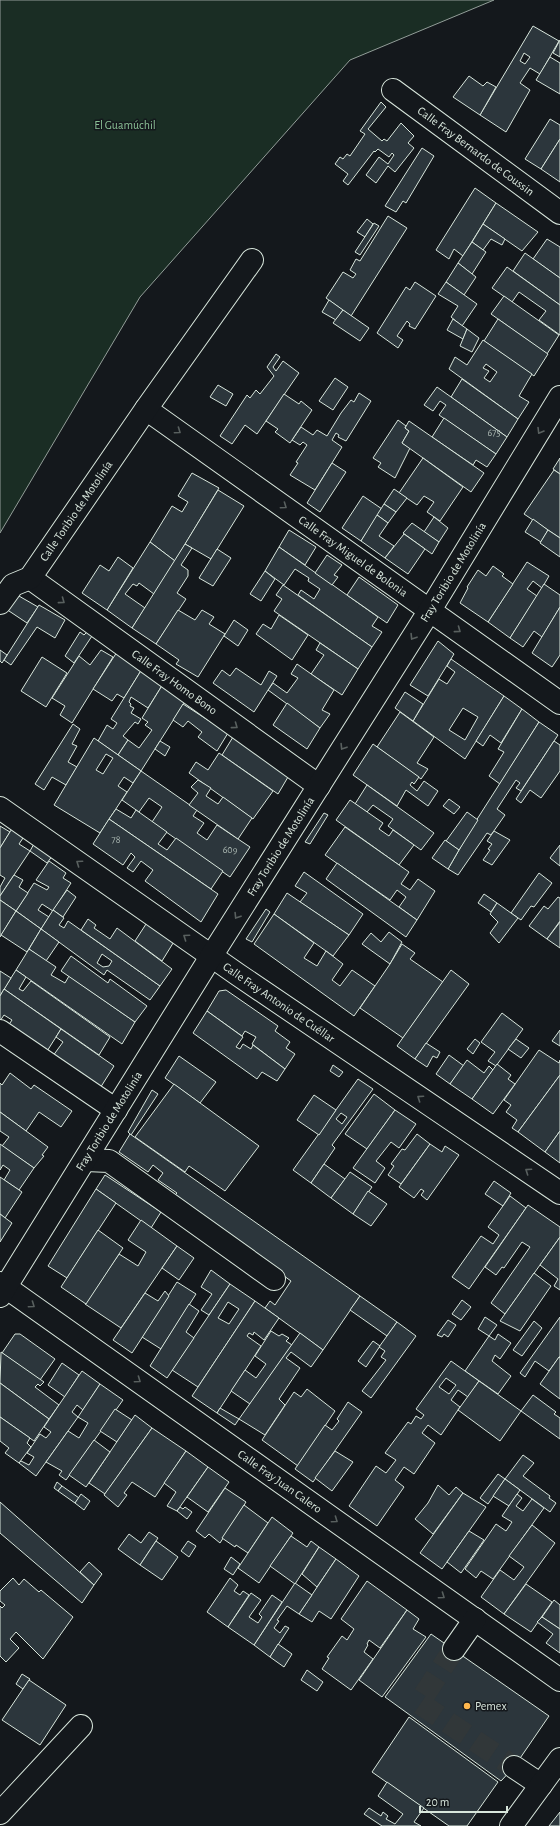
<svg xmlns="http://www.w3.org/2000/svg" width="560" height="1826" font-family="'Alegreya Sans',sans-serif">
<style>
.green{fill:#1a2d24;stroke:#939e99}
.building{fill:#2c363c;stroke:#d8e6dc;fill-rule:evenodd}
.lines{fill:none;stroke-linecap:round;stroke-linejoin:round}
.minor-tunnel{stroke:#313739;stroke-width:22;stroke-dasharray:22 11;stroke-linecap:butt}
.minor-casing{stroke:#d8e6dc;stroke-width:24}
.major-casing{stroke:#d8e6dc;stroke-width:24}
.minor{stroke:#14181c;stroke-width:22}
.major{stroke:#14181c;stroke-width:22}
.oneway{stroke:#59605f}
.poi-dot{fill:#ffb74d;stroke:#14181c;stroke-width:1.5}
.labels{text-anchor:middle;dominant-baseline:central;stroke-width:3;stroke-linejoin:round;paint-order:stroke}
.number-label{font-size:10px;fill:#adbab4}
.park-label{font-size:12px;fill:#8ac095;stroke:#14181c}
.street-label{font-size:12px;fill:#d8e6dc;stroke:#14181c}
.poi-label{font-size:12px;fill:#d8e6dc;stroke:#14181c;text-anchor:start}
</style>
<rect width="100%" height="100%" fill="#14181c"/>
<polygon class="green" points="0,0 494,0 350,60 140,297 0,533"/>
<g class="building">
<path d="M533,26L559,41L540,74L530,68L520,83L530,90L506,132L480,115ZM524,53L530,57L525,64L520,61Z"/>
<polygon points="560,40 560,57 553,53"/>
<polygon points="550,57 560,63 560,94 536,80"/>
<polygon points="469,76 483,86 487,82 496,87 480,115 453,97"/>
<polygon points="381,102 386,107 368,129 382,141 384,139 387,141 401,123 414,136 408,143 414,148 395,172 388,166 376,183 366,175 379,157 388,164 394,155 392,153 389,157 378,149 375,152 374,151 348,185 343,181 348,174 335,164 340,157 343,159 347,154 350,156 365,134 360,131"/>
<polygon points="550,119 560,125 560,139 541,169 525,159"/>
<polygon points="560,139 560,182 541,169"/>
<polygon points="422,148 434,156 406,203 403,201 396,212 385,206"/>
<polygon points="475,188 496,203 463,256 454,249 449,259 436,250"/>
<polygon points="496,203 538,232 522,251 483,224"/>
<polygon points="388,216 407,228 351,316 326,298 343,272 353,278 356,274 350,270 356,259 360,261"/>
<polygon points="367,219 373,224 365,237 357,232"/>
<polygon points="374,223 379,226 360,255 355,252"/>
<polygon points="483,224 505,239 502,245 491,239 483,250 472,242"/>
<polygon points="547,239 560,247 560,278 533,259"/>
<polygon points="472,242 486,252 472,274 458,263"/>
<polygon points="525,253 560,278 560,305 513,271"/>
<polygon points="458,263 476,277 464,295 446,282"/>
<polygon points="507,267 560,305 560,335 539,320 546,311 519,292 512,302 492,288"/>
<polygon points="415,282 436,296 415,329 409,326 410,324 407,321 397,336 403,340 398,348 377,333 406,287 410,290"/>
<polygon points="446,282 477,304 462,326 451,317 458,306 438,294"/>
<polygon points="504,296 559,335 547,354 491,314"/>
<polygon points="329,300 343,310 336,320 322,312"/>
<polygon points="343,310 369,328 360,341 333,323"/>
<polygon points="453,319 467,329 463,339 447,330"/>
<polygon points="498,319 548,354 534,376 484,341"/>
<polygon points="467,329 479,338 472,352 460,346"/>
<path d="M483,340L532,374L519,396L529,402L518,419L449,369L455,357L467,365ZM486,364L497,372L490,382L484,378L489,371L483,368Z"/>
<polygon points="276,354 280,357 273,367 276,371 283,361 299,373 257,434 245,425 232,444 220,436 247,395 250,398 256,390 260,394 274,376 267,367"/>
<polygon points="335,378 348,387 333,410 319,401"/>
<polygon points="462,379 518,419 507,437 451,397"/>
<polygon points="218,385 233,394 226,406 210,397"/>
<polygon points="437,387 507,437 496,454 439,415 446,405 440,401 433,411 424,405"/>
<polygon points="359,393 371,401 346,441 338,437 339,435 336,433 332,440 342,447 315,490 290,475 298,463 296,462 307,445 303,442 300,445 292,440 301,427 313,435 317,430 327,436 341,413 351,400 354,402"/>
<polygon points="284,394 299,404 301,401 312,410 290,443 275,432 278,429 266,421"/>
<polygon points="444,418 496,454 487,467 476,460 473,465 432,437"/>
<polygon points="398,420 406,426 405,428 409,431 402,443 410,448 395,478 378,467 381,463 373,458"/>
<polygon points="409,421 484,473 471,492 402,443 409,431 405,428"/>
<polygon points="423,458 463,487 440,521 427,512 434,502 424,496 417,505 399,493"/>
<polygon points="560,458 560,474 553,469"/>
<polygon points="332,463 346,472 320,512 307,503"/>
<polygon points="554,470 560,474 560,538 524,514"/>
<polygon points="192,473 219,488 175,561 150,542 172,506 182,512 188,502 178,496"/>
<polygon points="394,489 407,498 396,512 384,504"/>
<polygon points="218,490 244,506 211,559 185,544"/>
<polygon points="363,496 382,509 361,541 342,528"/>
<polygon points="384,504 396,512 388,523 377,515"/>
<polygon points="377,515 388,523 379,536 394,546 385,558 361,541"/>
<polygon points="434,517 448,528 439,542 424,532"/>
<polygon points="533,519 548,530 541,542 525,532"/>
<polygon points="412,523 439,542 432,554 403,533"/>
<polygon points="289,530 316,547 305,565 279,547"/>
<polygon points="548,530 560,538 560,557 540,543"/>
<polygon points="404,534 425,549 408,574 385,558"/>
<polygon points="150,542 175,561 154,594 139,583 137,586 133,584 125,594 145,608 132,628 107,610"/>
<polygon points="185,544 192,548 181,565 188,570 188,576 177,593 186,599 156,644 132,628"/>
<polygon points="279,547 378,617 372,626 382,632 372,647 298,595 301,590 314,599 320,589 308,581 309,578 295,569 284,585 265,571"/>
<polygon points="217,549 231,558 213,586 199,578"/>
<polygon points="327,555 342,565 334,575 338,577 332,585 315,573"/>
<polygon points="118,557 133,568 107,610 82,593 100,565 109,571"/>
<polygon points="527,562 549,576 542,588 533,581 527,589 537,596 510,638 488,622"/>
<polygon points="493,566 504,574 502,576 513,584 488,622 460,603 468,588 467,587 478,570 486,576"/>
<polygon points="265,571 275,579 261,601 250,594"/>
<polygon points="359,577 398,605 387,623 347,595"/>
<polygon points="544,584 560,595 560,607 542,637 534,631 523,647 510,638"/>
<polygon points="283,585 372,647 358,669 274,611 282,599 276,595"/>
<polygon points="12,592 38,607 27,623 3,607"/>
<polygon points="39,605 65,620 55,638 37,627 11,665 4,660"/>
<polygon points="560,607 560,655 552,667 532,653"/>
<polygon points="178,610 195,620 202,610 214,617 209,624 225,634 198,677 176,664 179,660 156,644"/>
<polygon points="279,615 308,635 292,660 256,634 263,624 271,629"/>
<polygon points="234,620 248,630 238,646 224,636"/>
<polygon points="80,632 84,635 87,632 92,636 74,663 65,656"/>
<polygon points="438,641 454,654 428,696 410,685"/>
<polygon points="320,643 358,669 342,695 311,674 324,655 316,650"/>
<polygon points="0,650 7,655 2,663 0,661"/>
<polygon points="101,650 113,657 72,723 60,715 65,706 52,698 79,656 90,665"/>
<polygon points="117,652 142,669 124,698 117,694 112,701 93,689"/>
<polygon points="42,657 67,673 46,707 21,691"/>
<path d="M451,659L504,696L465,759L413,721L439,679L447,684L455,672L447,666ZM463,708L478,717L465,740L449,730Z"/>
<polygon points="297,664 334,690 322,710 330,714 320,728 268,690 273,683 287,693 298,678 291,674"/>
<polygon points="236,668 261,685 269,671 277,676 254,712 213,683 222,670 230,676"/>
<polygon points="142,669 163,684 148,708 131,697 129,702 131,704 130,706 134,708 131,713 141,719 138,724 135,722 123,736 128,740 118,755 98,741 107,725 113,729 117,723 111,719"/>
<polygon points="163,684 186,700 141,771 118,755 128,740 139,748 152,730 145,725 148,722 142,718"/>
<polygon points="405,692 423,704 413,721 395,708"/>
<polygon points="504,696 522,709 501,743 490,735 483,746 476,741"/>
<polygon points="287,703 320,728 307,749 273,725"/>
<polygon points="183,704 228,733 217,751 198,737 202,732 188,721 183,727 173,720"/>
<polygon points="522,709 539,722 500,784 489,776 504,752 498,749"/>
<polygon points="400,712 434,737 417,763 428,769 421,779 377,747"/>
<polygon points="539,722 558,735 521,791 516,788 520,783 516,780 497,809 505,815 491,835 487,833 458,875 448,869 474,824"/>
<polygon points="73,724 80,729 72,744 77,746 68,762 77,767 66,785 52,777 44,790 35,784"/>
<polygon points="233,737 288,777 278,794 222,755"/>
<path d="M94,738L141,771L133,783L124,777L118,786L127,792L100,833L54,805ZM106,754L113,758L103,774L96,770Z"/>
<polygon points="160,741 170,747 165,756 155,749"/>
<polygon points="554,741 560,745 560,771 541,798 530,790 521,803 516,799"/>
<polygon points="373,744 419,777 414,784 412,782 410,785 417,791 424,781 438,791 428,806 406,790 397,806 353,775"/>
<polygon points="219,753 273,791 253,819 189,773 196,762 208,770"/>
<polygon points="141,771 197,810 193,816 204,823 197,833 207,840 217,825 250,847 230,877 152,822 162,807 149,798 139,812 122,800"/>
<polygon points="198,780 211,788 206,796 218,804 223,797 252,818 238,839 189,805 198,793 191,787"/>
<polygon points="367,785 434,833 421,850 388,826 393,819 373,805 367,812 355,804"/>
<polygon points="449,799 460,807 454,814 443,806"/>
<polygon points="350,800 383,823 379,829 389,836 393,830 414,845 399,865 336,820"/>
<polygon points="116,809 131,818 136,810 167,832 158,844 167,850 176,838 223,871 211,889 109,819"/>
<polygon points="467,812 478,820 459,850 446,841"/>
<polygon points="324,813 328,815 310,844 305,842"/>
<polygon points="109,819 218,894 201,922 145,881 153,870 141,861 133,872 127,868 135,857 131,853 123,865 93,844"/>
<polygon points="0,826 10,832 0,848"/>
<polygon points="13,827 25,835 19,844 30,851 0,896 0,887 5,878 0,875 0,848"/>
<polygon points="345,827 409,872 401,884 410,890 418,879 435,891 417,920 399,907 406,897 397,890 390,900 325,855"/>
<polygon points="494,831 510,840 492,865 483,860 490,850 488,849 492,844 487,841"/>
<polygon points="445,840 459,850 448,869 432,858"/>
<polygon points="35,842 53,855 47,863 30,851"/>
<polygon points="560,845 560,866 550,858"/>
<polygon points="49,861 66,873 63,878 71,883 53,911 42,904 38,910 49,917 41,929 16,911 34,883 47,890 49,887 36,880"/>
<polygon points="337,863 417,920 406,937 326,879"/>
<polygon points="304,872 363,914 349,935 300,902 307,893 295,886"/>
<polygon points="539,873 552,883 534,907 531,906 521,920 511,913"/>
<polygon points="14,875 23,880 19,887 28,893 16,911 0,900 0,896"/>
<polygon points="67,890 76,897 63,917 53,910"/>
<polygon points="287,893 349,935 333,956 274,914"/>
<polygon points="484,894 497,903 491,912 478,903"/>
<polygon points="558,897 560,898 560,921 547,939 529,926 544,906 548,909"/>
<polygon points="0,900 16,911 0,937"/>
<polygon points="497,903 518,918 499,943 490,933 498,922 490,914"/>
<polygon points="266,909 270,912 252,942 246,939"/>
<path d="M53,910L64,918L59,925L64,928L68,921L160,986L150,1000L107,970L104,975L41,929ZM102,954L112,961L109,966L103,967L97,963Z"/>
<polygon points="16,911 41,929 27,952 1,935"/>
<polygon points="274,914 314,943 304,958 317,966 326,951 343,964 332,980 340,986 352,970 375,986 354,1016 254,944"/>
<polygon points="88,919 96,925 94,928 110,939 117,928 172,969 160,986 81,930"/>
<polygon points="148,921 175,940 162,961 135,941"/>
<polygon points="560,922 560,948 547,939"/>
<polygon points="41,929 59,942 46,961 29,949"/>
<polygon points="389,932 402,942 390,964 362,944 371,933 381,942"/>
<polygon points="402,944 415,953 410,959 443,982 403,1038 360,1008 390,964"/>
<polygon points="29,949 56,967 51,975 65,983 69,976 135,1022 122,1044 16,970"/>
<polygon points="71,956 108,983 110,979 147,1006 135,1022 61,971"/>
<polygon points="16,970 26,977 19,989 23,991 31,981 110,1037 99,1055 4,989"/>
<polygon points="451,970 469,984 415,1059 397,1046"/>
<polygon points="0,971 11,978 0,996"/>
<polygon points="4,989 61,1029 44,1056 6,1029 12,1020 4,1015 0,1021 0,996"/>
<polygon points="226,990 278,1026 275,1031 290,1042 286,1048 295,1054 285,1069 252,1044 256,1037 245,1031 242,1036 207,1011 219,991"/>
<polygon points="207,1011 243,1037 236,1047 240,1049 243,1044 251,1049 253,1045 285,1069 277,1081 262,1072 257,1079 193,1033"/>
<polygon points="502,1013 523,1029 496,1066 488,1061 495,1052 481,1042"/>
<polygon points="61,1029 114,1066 97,1093 50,1060 63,1042 56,1037"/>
<polygon points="560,1030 560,1046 552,1041"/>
<polygon points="475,1039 480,1043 473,1054 467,1049"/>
<polygon points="516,1039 529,1048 521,1058 508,1049"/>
<polygon points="426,1043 440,1052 437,1058 433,1056 427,1067 415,1059"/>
<polygon points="539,1050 559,1063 560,1060 560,1075 518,1132 512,1128 517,1120 506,1112 511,1105 504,1100"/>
<polygon points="449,1055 464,1066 450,1084 436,1074"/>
<polygon points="179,1056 216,1082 200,1103 165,1078"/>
<polygon points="467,1060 484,1073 489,1066 493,1070 472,1099 450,1084"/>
<polygon points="497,1064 511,1075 508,1079 515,1084 493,1114 472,1099"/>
<polygon points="333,1065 343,1072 339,1077 330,1071"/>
<polygon points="10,1073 31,1089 34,1085 72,1111 61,1127 39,1112 26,1131 0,1112 0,1083 2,1085"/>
<polygon points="560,1075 560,1131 545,1152 518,1132"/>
<path d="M358,1079L373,1089L332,1145L335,1148L311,1183L293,1170ZM341,1113L347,1117L342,1124L336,1119Z"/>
<polygon points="174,1084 259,1146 225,1191 189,1166 185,1172 135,1137"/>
<polygon points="152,1090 158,1094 131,1135 128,1132"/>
<polygon points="374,1094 395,1110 367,1149 345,1134"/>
<polygon points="314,1095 336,1110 319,1135 297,1120"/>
<polygon points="395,1110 416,1124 399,1148 391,1142 376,1161 385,1168 375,1183 353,1168"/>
<polygon points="0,1112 48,1147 42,1155 44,1156 34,1168 2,1146 9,1137 0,1131"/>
<polygon points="560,1131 560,1163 545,1152"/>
<polygon points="130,1134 360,1296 323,1350 265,1308 270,1301 275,1305 291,1281 174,1196 177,1193 158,1180 163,1173 153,1165 148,1172 119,1152"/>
<polygon points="417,1134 430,1144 401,1184 388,1175 394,1166 391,1164 402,1149 405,1150"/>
<polygon points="0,1144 34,1168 19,1190 4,1180 10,1170 3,1165 0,1170"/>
<polygon points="430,1144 442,1152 445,1146 459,1155 427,1200 421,1195 424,1191 421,1189 414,1198 399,1187"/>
<polygon points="324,1164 345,1179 331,1198 311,1183"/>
<polygon points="350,1172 372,1187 353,1214 331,1198"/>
<polygon points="105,1175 161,1212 151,1228 96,1189"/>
<polygon points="0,1177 22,1192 5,1218 0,1214"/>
<polygon points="494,1181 511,1193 503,1206 485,1194"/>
<polygon points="96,1189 116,1203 67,1278 48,1266"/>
<polygon points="368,1191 387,1204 371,1226 353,1214"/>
<polygon points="510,1196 526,1208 469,1289 452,1277 481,1236 493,1244 499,1235 488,1227"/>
<polygon points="528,1205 560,1227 560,1237 505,1314 491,1303 530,1247 522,1242 504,1268 502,1267 496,1275 485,1267"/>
<polygon points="0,1214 12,1223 0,1242"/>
<polygon points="141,1220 177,1246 121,1328 85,1304 119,1254 138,1266 146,1252 128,1240"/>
<polygon points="98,1230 123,1248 86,1304 61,1287"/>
<polygon points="560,1237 560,1290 554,1286 558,1279 540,1265"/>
<polygon points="177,1246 194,1258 179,1280 162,1268"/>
<polygon points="211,1270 230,1284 209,1315 201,1310 212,1294 201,1287"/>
<polygon points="534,1273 551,1286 520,1331 500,1321"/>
<polygon points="177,1282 196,1294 161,1349 142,1337"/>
<path d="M230,1284L255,1301L198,1387L172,1370ZM228,1302L239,1309L229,1324L218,1318Z"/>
<polygon points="165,1291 169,1296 132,1353 113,1340 145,1293 158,1301"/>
<polygon points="360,1296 397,1322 387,1336 350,1310"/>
<polygon points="462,1300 471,1307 461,1320 452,1314"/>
<polygon points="255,1301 279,1318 264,1340 254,1332 253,1335 249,1333 247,1336 261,1346 217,1413 192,1396"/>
<polygon points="189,1304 199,1311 186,1332 194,1338 167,1378 150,1366"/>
<polygon points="485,1317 497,1325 489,1336 478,1329"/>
<polygon points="560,1317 560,1356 549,1371 535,1361 525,1377 520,1373"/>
<polygon points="448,1320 456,1325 448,1337 444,1334 442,1337 437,1335"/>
<polygon points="534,1321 542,1328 522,1356 513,1350"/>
<polygon points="397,1322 416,1336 371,1398 362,1391 386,1360 381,1357 385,1351 379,1347"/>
<polygon points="271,1331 279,1336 282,1334 289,1338 286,1341 292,1345 250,1404 231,1391 245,1370 256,1378 266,1364 255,1356"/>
<polygon points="300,1333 323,1350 311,1367 291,1352 286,1358 300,1368 279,1399 285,1405 265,1435 239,1419"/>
<polygon points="15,1334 20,1334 55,1359 40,1380 2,1353"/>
<polygon points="498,1334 511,1343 500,1359 495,1355 492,1361 511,1376 498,1394 465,1371 489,1336 495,1340"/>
<polygon points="373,1341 380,1346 366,1367 358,1361"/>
<polygon points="1,1352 44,1382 40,1386 38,1384 35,1387 59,1405 49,1419 0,1383"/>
<polygon points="559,1357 560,1358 560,1399 540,1384"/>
<path d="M451,1361L479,1381L468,1397L458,1390L451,1400L460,1407L441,1435L428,1425L422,1433L435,1443L414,1474L404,1467L395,1480L404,1487L377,1526L349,1506L376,1466L386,1473L396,1460L385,1453L408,1422L411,1424L416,1416L421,1419L424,1415L416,1409ZM446,1378L456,1385L449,1394L439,1387Z"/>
<polygon points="62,1363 79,1375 65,1397 48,1385"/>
<polygon points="82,1371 100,1384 83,1410 77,1405 72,1412 78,1417 36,1476 19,1463 21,1461 29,1465 34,1457 27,1453 40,1434 46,1438 51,1432 44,1427"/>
<polygon points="479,1381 521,1411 500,1441 458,1410"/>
<polygon points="0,1383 49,1419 34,1441 0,1417"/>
<polygon points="100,1384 123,1400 66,1480 59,1475 62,1471 46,1462 68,1431 79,1438 88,1423 78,1417"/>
<polygon points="307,1389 335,1411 298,1466 262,1440 294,1392 301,1397"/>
<polygon points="533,1395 556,1412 554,1414 560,1418 560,1439 521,1411"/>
<polygon points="348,1402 362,1412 313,1482 295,1469 325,1425 332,1430 339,1421 337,1419"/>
<polygon points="220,1408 239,1419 235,1425 217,1413"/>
<polygon points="115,1409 132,1420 117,1442 100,1431"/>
<polygon points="135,1415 152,1428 105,1494 89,1483"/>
<polygon points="0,1417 30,1438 27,1443 31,1447 19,1463 5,1453 9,1448 0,1441"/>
<polygon points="152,1428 186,1451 155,1497 132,1482 124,1493 127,1495 118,1507 104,1495"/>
<polygon points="94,1440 110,1452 86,1487 69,1475"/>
<polygon points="186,1451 208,1467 177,1511 167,1506 176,1492 164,1483"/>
<polygon points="335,1451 353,1462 332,1491 315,1478"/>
<polygon points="523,1455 534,1463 523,1476 550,1496 549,1498 556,1503 550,1512 505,1479"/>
<polygon points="208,1467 229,1482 208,1512 187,1497"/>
<polygon points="498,1474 505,1479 488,1504 480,1498"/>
<polygon points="505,1479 520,1490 509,1506 493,1496"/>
<polygon points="57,1482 62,1486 58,1491 54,1488"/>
<polygon points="438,1485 449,1495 456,1487 463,1493 433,1534 415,1519 428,1503"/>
<polygon points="62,1486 79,1498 75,1503 58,1491"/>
<polygon points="225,1488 246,1502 220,1543 209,1534 205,1538 196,1531"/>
<polygon points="463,1493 486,1507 442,1569 420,1553"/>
<polygon points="81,1494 90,1501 84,1510 75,1503"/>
<polygon points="517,1494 522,1498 516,1506 523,1511 532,1499 544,1508 493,1579 481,1571 476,1578 465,1569 496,1524 506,1531 512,1522 502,1516"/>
<polygon points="0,1502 94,1585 82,1603 0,1533"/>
<polygon points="244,1505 268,1523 248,1553 236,1545 235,1547 222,1538"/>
<polygon points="180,1507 183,1509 185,1507 192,1512 187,1519 177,1511"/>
<polygon points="272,1517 293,1533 259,1583 238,1568"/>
<polygon points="532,1525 555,1543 504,1614 481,1597 500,1570 514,1580 524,1567 509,1556"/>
<polygon points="469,1531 484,1540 461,1573 447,1562"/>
<polygon points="149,1532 158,1538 140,1565 118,1549 129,1534 141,1543"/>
<polygon points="291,1536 307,1547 311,1541 319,1547 295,1584 270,1566"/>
<polygon points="156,1541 178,1557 162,1580 140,1565"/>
<polygon points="188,1541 196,1546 189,1557 181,1551"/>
<polygon points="319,1547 336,1559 317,1587 302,1574"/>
<polygon points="231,1557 240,1564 233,1575 224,1569"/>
<polygon points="336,1559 359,1576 331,1619 319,1611 312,1622 299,1614"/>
<polygon points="89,1562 102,1574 94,1585 80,1572"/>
<polygon points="13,1578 19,1585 24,1579 39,1592 41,1590 73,1617 43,1659 16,1632 10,1639 19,1648 6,1662 0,1656 0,1606 2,1608 5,1605 0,1601 0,1591"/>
<polygon points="230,1578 238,1585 234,1591 240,1595 243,1591 249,1595 228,1627 207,1612"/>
<polygon points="367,1581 407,1610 380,1648 369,1640 367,1644 368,1645 364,1652 373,1659 351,1690 322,1669 329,1658 327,1657 342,1636 347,1640 354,1629 341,1619"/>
<polygon points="295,1583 312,1595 299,1614 287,1606 277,1620 279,1621 274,1628 280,1633 285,1626 289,1628 270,1657 254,1645"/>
<polygon points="526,1584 552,1602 531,1632 504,1614"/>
<polygon points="251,1593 261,1600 249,1617 258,1623 262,1617 259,1614 272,1595 282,1602 254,1645 228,1627"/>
<polygon points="554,1600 560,1605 560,1629 542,1617"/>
<polygon points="407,1610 419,1619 413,1629 426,1637 382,1697 359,1680"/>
<polygon points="542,1617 560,1629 560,1653 546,1643 553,1634 537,1622"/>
<polygon points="431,1634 549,1716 514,1767 501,1781 385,1697"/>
<polygon points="278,1644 292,1654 284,1667 270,1657"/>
<polygon points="307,1670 323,1682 317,1691 301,1680"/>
<polygon points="22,1674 30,1679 23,1689 16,1684"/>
<polygon points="29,1680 66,1705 40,1745 2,1720"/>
<polygon points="409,1717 498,1782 467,1826 449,1826 372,1772"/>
<polygon points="387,1782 424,1808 414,1822 421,1826 382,1826 364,1814 369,1808 381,1816 383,1812 388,1816 386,1819 395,1824 403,1814 378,1796"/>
<polygon points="560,1812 560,1826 549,1826"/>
</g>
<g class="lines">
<polyline class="minor-tunnel" points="454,1649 419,1703 514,1767"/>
<g class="minor-casing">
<g id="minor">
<path id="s1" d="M393,90L560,213"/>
<path id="s2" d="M146,409L560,703"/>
<path id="s3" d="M30,578L319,786"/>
<path id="s4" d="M0,603L13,585L30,578L146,409L252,260"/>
<path id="s5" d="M0,808L237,974L560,1193"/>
<polyline points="0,1031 116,1110"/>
<polyline points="86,1160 109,1161 274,1279"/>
<path id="s6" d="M0,1283L560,1680"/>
<path id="s7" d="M0,1296L212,955L430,610L560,397"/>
<polyline points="454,1649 475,1619"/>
<polyline points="514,1767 541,1785"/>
<polyline points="0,1813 81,1726"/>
</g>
</g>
<g class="major-casing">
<polyline id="major" points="511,1826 560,1759"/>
</g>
<use href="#minor" class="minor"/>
<use href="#major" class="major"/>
</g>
<defs><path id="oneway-chevron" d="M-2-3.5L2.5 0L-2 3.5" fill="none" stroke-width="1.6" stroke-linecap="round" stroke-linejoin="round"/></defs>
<g class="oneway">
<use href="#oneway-chevron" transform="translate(178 431) rotate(35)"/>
<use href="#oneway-chevron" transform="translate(540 431) rotate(121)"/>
<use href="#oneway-chevron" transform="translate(284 506) rotate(35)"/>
<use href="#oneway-chevron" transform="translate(62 601) rotate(36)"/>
<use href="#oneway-chevron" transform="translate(458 630) rotate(36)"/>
<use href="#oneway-chevron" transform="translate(413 637) rotate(122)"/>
<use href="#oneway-chevron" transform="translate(235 726) rotate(36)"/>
<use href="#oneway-chevron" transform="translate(343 747) rotate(122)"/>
<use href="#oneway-chevron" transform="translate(79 863) rotate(-145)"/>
<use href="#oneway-chevron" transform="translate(237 916) rotate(122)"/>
<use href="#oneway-chevron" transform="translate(186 937) rotate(-145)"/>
<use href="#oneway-chevron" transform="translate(420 1098) rotate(-146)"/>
<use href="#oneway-chevron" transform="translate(528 1171) rotate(-146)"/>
<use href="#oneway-chevron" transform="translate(32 1305) rotate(35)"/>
<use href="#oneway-chevron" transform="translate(138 1380) rotate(35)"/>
<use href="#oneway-chevron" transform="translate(335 1520) rotate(35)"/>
<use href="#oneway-chevron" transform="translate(442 1596) rotate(35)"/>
</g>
<circle class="poi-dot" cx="467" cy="1706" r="4"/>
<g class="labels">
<g class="number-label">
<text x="494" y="433">675</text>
<text x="116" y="840">78</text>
<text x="230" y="850">609</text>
</g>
<g class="park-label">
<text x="125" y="125">El Guamúchil</text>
</g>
<g class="street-label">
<text stroke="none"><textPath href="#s1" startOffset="103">Calle Fray Bernardo de Coussin</textPath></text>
<text stroke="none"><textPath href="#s4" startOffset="122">Calle Toribio de Motolinía</textPath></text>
<text stroke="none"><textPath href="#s2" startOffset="254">Calle Fray Miguel de Bolonia</textPath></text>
<text stroke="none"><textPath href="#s7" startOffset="854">Fray Toribio de Motolinía</textPath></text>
<text stroke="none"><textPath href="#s3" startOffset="178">Calle Fray Homo Bono</textPath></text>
<text stroke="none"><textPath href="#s7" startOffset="530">Fray Toribio de Motolinía</textPath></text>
<text stroke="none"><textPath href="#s5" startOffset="340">Calle Fray Antonio de Cuéllar</textPath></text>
<text stroke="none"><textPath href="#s7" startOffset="206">Fray Toribio de Motolinía</textPath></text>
<text stroke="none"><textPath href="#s6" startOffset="343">Calle Fray Juan Calero</textPath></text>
</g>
<g class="poi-label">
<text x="475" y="1706">Pemex</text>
</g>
</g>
<path d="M420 1806v6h87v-6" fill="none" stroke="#d8e6dc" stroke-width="2"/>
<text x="426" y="1806" font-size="12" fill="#d8e6dc" stroke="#14181c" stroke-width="3" paint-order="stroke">20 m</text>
</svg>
